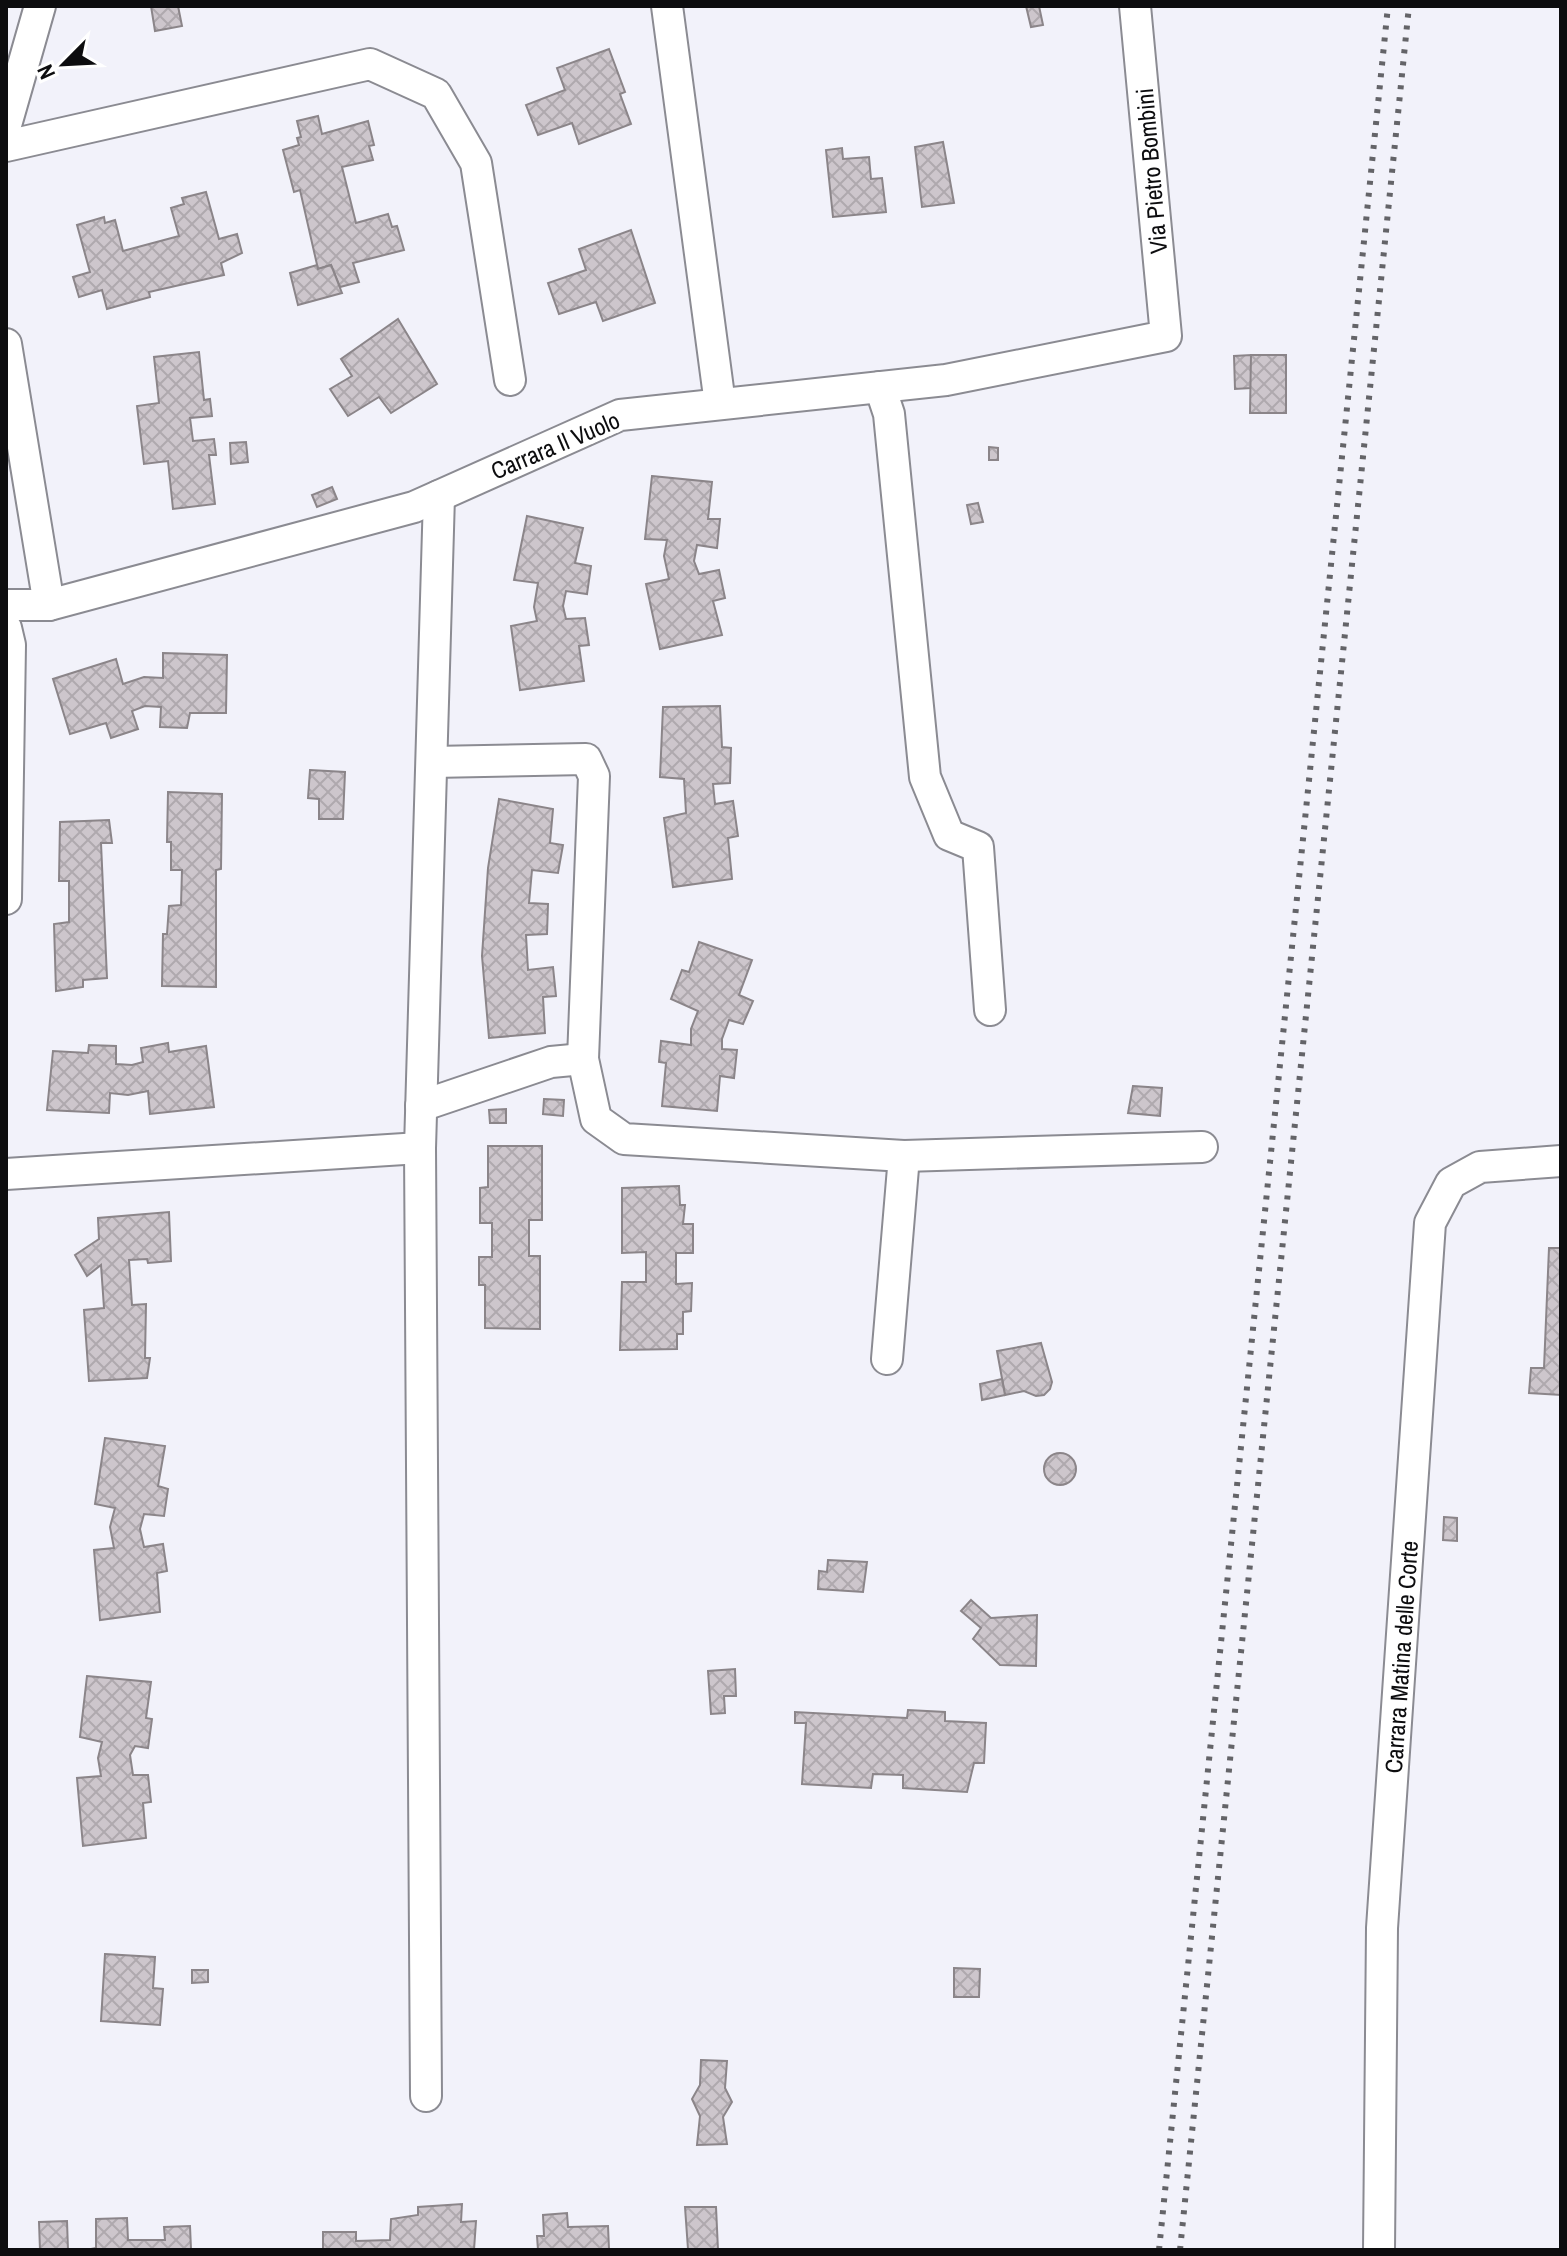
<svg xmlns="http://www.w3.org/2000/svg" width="1567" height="2256" font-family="'Archivo Narrow',sans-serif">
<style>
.building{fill:url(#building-cross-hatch);stroke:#8b8589;stroke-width:2}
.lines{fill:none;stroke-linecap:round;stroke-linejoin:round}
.street-casing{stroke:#8b8b92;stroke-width:34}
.street{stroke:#fff;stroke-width:30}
.rail{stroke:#646468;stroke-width:6;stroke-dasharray:4 8;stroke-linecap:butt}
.labels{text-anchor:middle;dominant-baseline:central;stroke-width:8;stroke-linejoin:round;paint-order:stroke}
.street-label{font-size:24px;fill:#0d0d0f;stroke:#fff}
</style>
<defs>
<pattern id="building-cross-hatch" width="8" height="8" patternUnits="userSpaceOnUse" patternTransform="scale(2)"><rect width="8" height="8" fill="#cdc6cc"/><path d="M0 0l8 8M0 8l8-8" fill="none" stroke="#afa9ae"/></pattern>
</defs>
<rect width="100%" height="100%" fill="#f2f2fa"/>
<g class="building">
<polygon points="151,6 178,6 182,26 155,31"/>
<polygon points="1026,6 1039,6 1043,25 1031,27"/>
<polygon points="609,49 625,92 620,94 631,124 579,144 572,123 538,135 526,105 565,90 557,68"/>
<polygon points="318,116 322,134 368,121 374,145 369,146 373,160 342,167 356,223 388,214 392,227 397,226 404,250 353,263 359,282 340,287 331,265 318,269 300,190 294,192 283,150 299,145 297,138 301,137 297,121"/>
<polygon points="943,142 954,203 922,207 915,147"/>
<polygon points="842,148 843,159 869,157 871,179 882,178 886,212 833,217 826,150"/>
<polygon points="206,192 219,239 237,234 242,253 221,263 224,275 149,292 150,297 107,309 102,290 79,297 73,277 90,272 77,225 104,217 105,223 115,220 123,251 179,236 171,208 184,204 182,198"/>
<polygon points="631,230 655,303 603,321 596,302 559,314 548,283 586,270 579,249"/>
<polygon points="317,265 318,269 331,265 342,293 298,305 290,273"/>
<polygon points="398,319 437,384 391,413 379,397 348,416 330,389 352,376 341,359"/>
<polygon points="199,352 204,400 210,399 212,416 190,418 193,441 214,439 216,455 209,455 215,504 173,509 168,461 144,464 137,406 159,403 154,357"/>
<polygon points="1251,355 1251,388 1235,389 1234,356"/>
<polygon points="1251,355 1286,355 1286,413 1250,413"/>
<polygon points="246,442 248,462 231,464 230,443"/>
<polygon points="989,447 998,448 998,460 989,460"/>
<polygon points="652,476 712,482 708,519 720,519 717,548 697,545 694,561 699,574 719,570 725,598 713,601 722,635 660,649 646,584 669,579 664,556 667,540 645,539"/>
<polygon points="332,487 337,499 317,507 312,495"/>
<polygon points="978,503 983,522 971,524 967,505"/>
<polygon points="527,516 583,528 575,563 591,566 587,594 566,591 563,606 566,619 585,618 589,645 579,646 584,681 520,690 511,626 537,621 534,607 538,583 514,580"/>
<polygon points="163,653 227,655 226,713 190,713 187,728 160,727 161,707 145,706 132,711 138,729 111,738 106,723 70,734 53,679 116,659 123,684 144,677 163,678"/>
<polygon points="720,706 722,747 731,748 730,783 713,784 715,804 733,801 738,836 728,838 732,879 673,887 664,818 686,813 684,779 660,777 663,707"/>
<polygon points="310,770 345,772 343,819 319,819 319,799 308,798"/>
<polygon points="168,792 222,794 221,869 216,870 216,987 162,986 163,934 167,934 169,906 181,905 182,870 171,870 171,842 167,842"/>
<polygon points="499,799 553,809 550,843 563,845 558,873 532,870 529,903 548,904 547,934 526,935 528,970 553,967 556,996 543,997 545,1033 489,1038 482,956 488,868"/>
<polygon points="109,820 112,843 101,843 107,978 83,980 83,987 56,991 54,924 69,922 69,881 59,881 60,822"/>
<polygon points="699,942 752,960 739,995 753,1001 743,1024 729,1020 722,1039 722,1049 737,1050 734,1078 720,1076 717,1111 662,1106 666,1063 659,1062 661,1041 691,1045 691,1029 698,1011 671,999 682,970 689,972"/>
<polygon points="168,1043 169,1052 206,1046 214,1107 150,1114 148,1091 128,1095 110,1093 109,1113 47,1110 53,1051 88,1053 89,1045 116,1046 116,1064 132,1065 143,1062 141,1048"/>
<polygon points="1133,1086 1162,1088 1160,1116 1128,1113"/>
<polygon points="544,1099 564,1100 563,1116 543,1114"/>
<polygon points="506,1109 506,1123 490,1123 489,1110"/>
<polygon points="488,1146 542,1146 542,1220 529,1220 529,1256 540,1256 540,1329 485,1328 485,1285 479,1285 479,1257 492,1257 492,1223 480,1223 480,1188 488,1187"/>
<polygon points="679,1186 680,1205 685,1205 683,1224 693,1224 693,1253 676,1253 676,1284 692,1283 691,1311 683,1312 683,1334 677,1334 677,1349 620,1350 622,1282 646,1282 646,1252 622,1253 622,1188"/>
<polygon points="169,1212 171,1261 148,1263 147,1259 129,1260 132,1305 146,1304 145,1358 150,1358 147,1378 89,1381 84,1310 104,1308 101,1265 87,1276 75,1255 99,1239 98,1218"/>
<polygon points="1549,1248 1561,1248 1561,1395 1529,1393 1531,1368 1544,1368"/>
<polygon points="1041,1343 1052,1382 1050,1389 1044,1395 1036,1396 1024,1391 1005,1395 997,1351"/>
<polygon points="1002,1379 1005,1395 982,1400 980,1384"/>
<polygon points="105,1438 165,1446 158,1486 168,1489 164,1516 144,1514 140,1529 144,1547 163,1544 167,1571 157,1573 160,1612 100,1620 94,1550 114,1548 110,1527 115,1508 95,1504"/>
<circle cx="1060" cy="1469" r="16"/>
<polygon points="1444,1517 1457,1518 1457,1541 1443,1540"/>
<polygon points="828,1560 867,1562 863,1592 818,1589 819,1571 827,1572"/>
<polygon points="971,1600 991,1618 1037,1615 1036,1666 1000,1665 973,1639 981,1628 961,1611"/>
<polygon points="735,1669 736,1696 724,1696 725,1713 711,1714 708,1671"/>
<polygon points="87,1676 151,1682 146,1718 152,1719 148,1748 135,1746 130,1755 133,1775 148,1775 151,1802 143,1803 146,1838 83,1846 77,1778 101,1776 98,1758 102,1742 80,1737"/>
<polygon points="908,1710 945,1712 945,1721 986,1723 984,1763 974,1763 967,1792 903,1788 903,1775 873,1774 871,1788 802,1784 806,1723 795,1723 795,1712 907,1718"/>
<polygon points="105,1954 155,1957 153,1988 163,1989 160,2025 101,2021"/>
<polygon points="954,1968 980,1969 979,1997 954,1997"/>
<polygon points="192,1970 208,1970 208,1982 192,1983"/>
<polygon points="701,2060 727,2061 725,2088 732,2102 723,2117 727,2144 697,2145 700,2116 692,2099 700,2085"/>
<polygon points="462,2204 461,2222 476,2221 474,2250 323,2250 323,2232 356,2232 356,2241 390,2240 391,2219 418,2215 418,2207"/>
<polygon points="685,2207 716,2207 718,2250 668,2250 688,2249"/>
<polygon points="567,2213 568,2227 608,2226 609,2249 538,2250 537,2236 544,2236 543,2215"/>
<polygon points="127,2218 128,2240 165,2240 164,2227 190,2226 191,2249 86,2250 96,2248 96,2219"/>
<polygon points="67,2221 68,2250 40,2250 39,2222"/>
</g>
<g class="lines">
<g class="street-casing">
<g id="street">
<polyline points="667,6 720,404"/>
<polyline points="6,125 40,6"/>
<polyline points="6,146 370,64 436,94 476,163 510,380"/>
<polyline points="6,344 49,605"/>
<polyline points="880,387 889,414 925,777 949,835 978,847 990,1010"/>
<polyline points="6,605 49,605 414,507 620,415 946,380 1166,336 1135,6"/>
<polyline points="6,628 10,645 6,899"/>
<polyline points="432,762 586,759 594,776 583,1059 596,1119 624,1139 904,1156 1202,1147"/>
<polyline points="421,1106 551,1062 583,1059"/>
<polyline points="6,1174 420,1148"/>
<polyline points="887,1359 904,1156"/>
<polyline points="426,2096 420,1148 439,496"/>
<polyline points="1379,2250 1382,1928 1430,1223 1451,1183 1480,1167 1561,1161"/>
</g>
</g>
<use href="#street" class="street"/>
<g class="rail">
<polyline points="1159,2250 1388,6"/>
<polyline points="1180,2250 1409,6"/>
</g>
</g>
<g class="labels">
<g class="street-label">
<text transform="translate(1151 171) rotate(-95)">Via Pietro Bombini</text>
<text transform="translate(555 445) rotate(-23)">Carrara Il Vuolo</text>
<text transform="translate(1401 1657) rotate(-86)">Carrara Matina delle Corte</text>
</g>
</g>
<rect width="1567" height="2256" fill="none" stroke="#0d0d0f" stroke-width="16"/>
<g transform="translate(64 64) rotate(246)" stroke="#ffffff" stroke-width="6" paint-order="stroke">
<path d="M0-6L14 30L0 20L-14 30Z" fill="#0d0d0f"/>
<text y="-12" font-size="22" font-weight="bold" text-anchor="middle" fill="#0d0d0f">N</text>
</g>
</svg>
